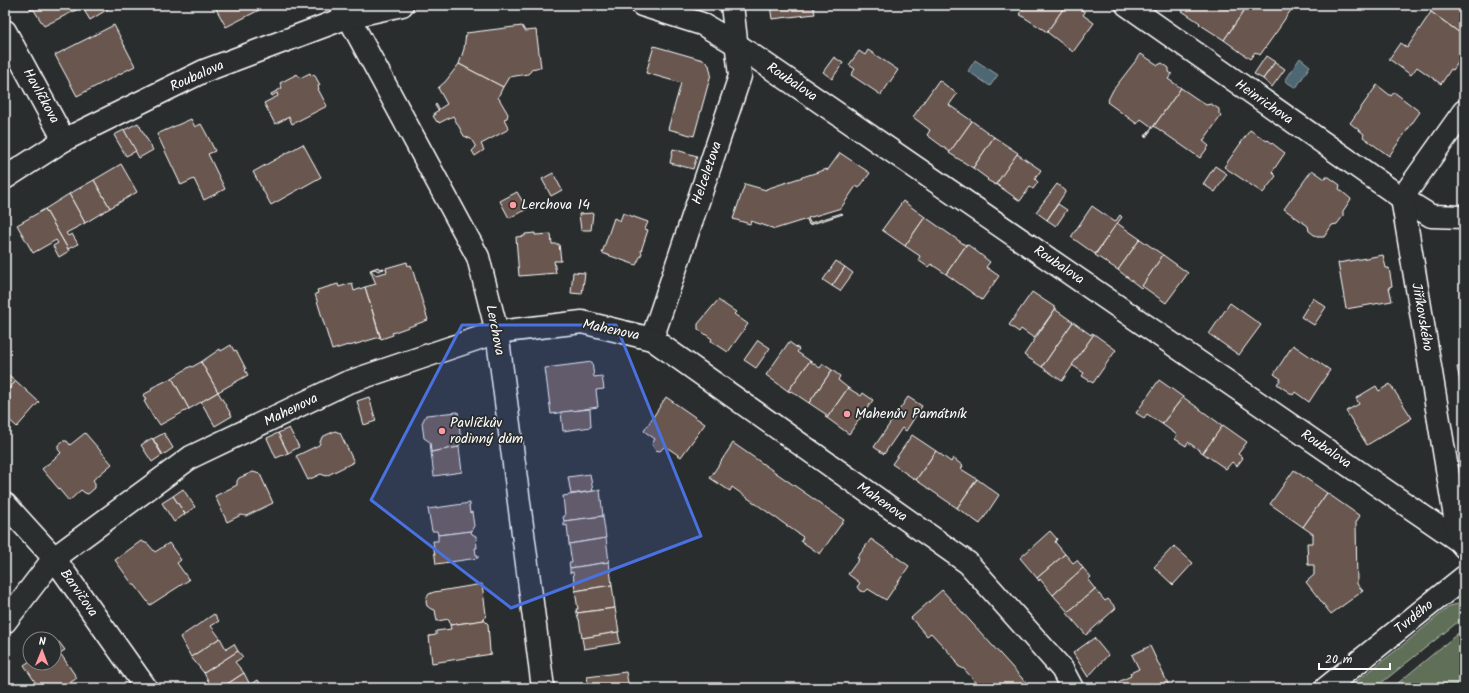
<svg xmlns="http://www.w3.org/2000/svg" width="1469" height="693" font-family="Kalam,sans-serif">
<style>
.green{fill:#607059;stroke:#b0b8ac}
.water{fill:#4d6772;stroke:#94a4aa}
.building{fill:#67574f;stroke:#fff}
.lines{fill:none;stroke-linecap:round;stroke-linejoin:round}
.minor-casing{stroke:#fff;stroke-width:25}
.tertiary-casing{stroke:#fff;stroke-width:25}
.minor{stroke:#2a2d2e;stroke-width:22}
.tertiary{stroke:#2a2d2e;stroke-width:22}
.marked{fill:#4a71e0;fill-opacity:0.2;stroke:#4a71e0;stroke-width:3;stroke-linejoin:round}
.poi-dot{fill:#ff9aa2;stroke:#2a2d2e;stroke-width:1.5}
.labels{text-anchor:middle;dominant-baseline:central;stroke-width:3.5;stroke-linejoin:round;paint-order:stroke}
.street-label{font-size:14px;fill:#fff;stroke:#2a2d2e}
.poi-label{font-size:14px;fill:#fff;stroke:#2a2d2e;text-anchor:start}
</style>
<rect width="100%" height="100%" fill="#2a2d2e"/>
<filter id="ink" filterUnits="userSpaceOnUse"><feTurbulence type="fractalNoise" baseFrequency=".025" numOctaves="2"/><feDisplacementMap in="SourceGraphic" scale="8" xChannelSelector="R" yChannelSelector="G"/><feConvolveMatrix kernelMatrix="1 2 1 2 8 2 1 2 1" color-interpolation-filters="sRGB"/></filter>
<g filter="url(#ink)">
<g class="green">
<polygon points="1464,602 1464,617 1375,688 1348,688 1404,644 1450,606"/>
<polygon points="1462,630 1464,630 1464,684 1447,685 1436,688 1392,688"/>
</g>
<g class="water">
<polygon points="1300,58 1310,66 1296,88 1285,81"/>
<polygon points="975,60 998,75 990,86 968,71"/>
</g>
<g class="building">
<polygon points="28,5 79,5 80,8 44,26 34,10 31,10"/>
<polygon points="93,5 106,5 108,9 90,20 84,10"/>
<polygon points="214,5 269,5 226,27"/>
<polygon points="770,5 813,5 815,14 772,19"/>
<polygon points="1026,5 1066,5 1047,32 1019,14"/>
<polygon points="1066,5 1074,5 1085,12 1083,15 1094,23 1073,52 1047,32"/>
<polygon points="1186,5 1248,5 1224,40 1199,24 1200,23 1182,11"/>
<polygon points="1248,5 1257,10 1261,5 1284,5 1291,10 1280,26 1280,27 1260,55 1255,52 1250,59 1224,40"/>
<polygon points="1423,5 1464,5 1464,36 1423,6"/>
<polygon points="1431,12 1464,36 1464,54 1453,70 1451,69 1441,84 1417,67 1411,75 1389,59 1400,43 1407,48"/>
<polygon points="114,25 135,66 77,96 55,55"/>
<polygon points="522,26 525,31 536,30 541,67 531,69 531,71 528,74 509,77 503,87 459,64 464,49 466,33"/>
<polygon points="654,46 703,60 709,65 711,74 694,136 668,129 681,83 646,73"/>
<polygon points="868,50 898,70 881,95 851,75 855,69 849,65 859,51 865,55"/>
<polygon points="1141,54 1158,65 1162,63 1169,68 1169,72 1172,74 1168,79 1181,88 1146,137 1145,136 1152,127 1141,119 1137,124 1107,102 1113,90"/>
<polygon points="1266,56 1275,62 1263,79 1254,74"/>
<polygon points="834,57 843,63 832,79 823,72"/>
<polygon points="1275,62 1285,69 1272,87 1263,79"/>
<polygon points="459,64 503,87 498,97 508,114 507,118 504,119 509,129 481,144 484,150 475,156 472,151 476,147 471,139 464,136 453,116 439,123 438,121 437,122 433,116 435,115 434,113 439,110 437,109 435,105 436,104 439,109 447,104 438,88 445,82"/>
<polygon points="310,73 311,76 314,74 320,85 318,86 319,89 318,89 327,106 292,124 289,117 275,124 264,103 278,96 277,93 272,96 271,94 282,88 280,83 297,74 300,78"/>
<polygon points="939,80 957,94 949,105 972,121 950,152 927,135 930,130 913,117"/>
<polygon points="1377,85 1391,96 1394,92 1420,112 1389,156 1363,137 1364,134 1350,123"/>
<polygon points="1181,88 1206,105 1211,104 1219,109 1219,114 1221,116 1203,141 1209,146 1200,158 1154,126"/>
<polygon points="191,119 195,127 201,124 206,133 215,151 208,154 225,189 204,200 194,179 181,185 157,134"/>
<polygon points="972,121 994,137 973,168 949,153"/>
<polygon points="138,123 153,150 139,158 124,130"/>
<polygon points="124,130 136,151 126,156 114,135"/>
<polygon points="1250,130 1267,141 1268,140 1285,153 1272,172 1276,176 1263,193 1224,167"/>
<polygon points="994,137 1018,153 996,185 987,180 988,179 973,168"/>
<polygon points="303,144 321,177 271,205 253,172"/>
<polygon points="673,149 697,156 693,169 670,163"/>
<polygon points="840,153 870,173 859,188 856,186 841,208 808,218 810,223 842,213 843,214 809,225 807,219 775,229 751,221 750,224 733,219 745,184 766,190 766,189 827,169 827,171"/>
<polygon points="1017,154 1041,170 1035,179 1038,182 1033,189 1030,187 1020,201 996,184"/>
<polygon points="121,164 137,192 110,208 94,180"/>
<polygon points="1215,166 1227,174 1215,192 1203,184"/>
<polygon points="1312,170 1325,179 1326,177 1329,177 1340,185 1339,189 1351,199 1343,211 1343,216 1337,224 1332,225 1324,237 1317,237 1309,231 1308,226 1284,209"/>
<polygon points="553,173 562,190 551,196 542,179"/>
<polygon points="94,180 110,208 85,223 69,194"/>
<polygon points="1057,184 1066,191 1047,220 1036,212"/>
<polygon points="517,192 527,209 509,218 500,201"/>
<polygon points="69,194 85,223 66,233 68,236 72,234 78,244 68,249 45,209"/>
<polygon points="903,201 925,217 905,246 882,230"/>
<polygon points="1058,204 1067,210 1056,226 1047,220"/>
<polygon points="1092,206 1115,222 1120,215 1122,217 1095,254 1071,237"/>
<polygon points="45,209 69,251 59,257 53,246 58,243 56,240 33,253 17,225"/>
<polygon points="593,213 591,230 581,230 579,214"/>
<polygon points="623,213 648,222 645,229 648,230 641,251 642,253 636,265 602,253 614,218 620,221"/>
<polygon points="925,217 965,245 967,244 946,274 931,264 928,267 918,260 920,256 905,246"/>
<polygon points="1117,223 1140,239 1118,270 1095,255"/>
<polygon points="535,233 535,235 551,234 552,244 559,244 561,261 554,261 556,273 519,276 516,237 525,236 525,234"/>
<polygon points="1140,239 1163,255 1141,288 1118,270"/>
<polygon points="967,244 990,262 986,267 999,276 982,300 946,274"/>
<polygon points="1163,255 1188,273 1166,303 1142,286"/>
<polygon points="1383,255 1386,268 1389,268 1392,286 1389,287 1392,301 1346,309 1338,263"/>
<polygon points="836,261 845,267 832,286 823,280"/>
<polygon points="407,262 408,266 411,265 428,320 392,333 393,335 381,339 365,287 376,284 370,270 378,267 379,269 384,268 384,269 378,271 375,269 371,270 375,275 387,272 386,268"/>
<polygon points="845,267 853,273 840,291 832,286"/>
<polygon points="573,272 585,273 582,294 571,293"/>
<polygon points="352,283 354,291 365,287 380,337 353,345 348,346 348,345 332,350 315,294 318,293 317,290 338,284 339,287"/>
<polygon points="1032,292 1056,308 1034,338 1021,329 1019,332 1009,325"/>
<polygon points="1313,298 1326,307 1314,325 1301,317"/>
<polygon points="718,300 736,312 734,314 748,324 728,352 711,341 712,339 698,329 698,324"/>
<polygon points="1230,303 1261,325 1239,355 1209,334"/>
<polygon points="1056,308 1056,310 1073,322 1042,367 1024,355"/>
<polygon points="1073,322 1091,335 1092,333 1094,334 1062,381 1042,367"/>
<polygon points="1094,334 1116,350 1093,383 1082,376 1084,373 1072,365"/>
<polygon points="758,340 770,348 756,368 744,360"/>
<polygon points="789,342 799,349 797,352 810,361 788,391 766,375"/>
<polygon points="231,345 234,351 236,350 246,369 245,370 248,375 218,392 201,362 220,349 221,351"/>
<polygon points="1293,345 1330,370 1309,402 1295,392 1293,395 1277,384 1281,379 1274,374"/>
<polygon points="810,361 820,368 823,364 832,370 809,403 791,391 790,392 788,391"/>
<polygon points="201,362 218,392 189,409 172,378 191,366 192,367"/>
<polygon points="592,362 594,377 602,376 604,389 596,390 598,407 551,414 545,368"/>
<polygon points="1464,366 1464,396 1462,386 1461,386 1457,367"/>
<polygon points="832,370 840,376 838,380 848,388 827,418 825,417 827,415 809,403"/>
<polygon points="5,372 16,381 5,393"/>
<polygon points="172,378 189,409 160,425 156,419 155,420 144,401 146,400 143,395 152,390 151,388"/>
<polygon points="1159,380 1183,397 1162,424 1147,414 1144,418 1136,413"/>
<polygon points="16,381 39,402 17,427 5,416 5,393"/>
<polygon points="1390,384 1412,418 1367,445 1346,411 1359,404 1356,398 1376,386 1379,391"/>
<polygon points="848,388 861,396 863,393 873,400 849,434 827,418"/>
<polygon points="218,392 232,416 215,426 201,402"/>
<polygon points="369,397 376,421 364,425 357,401"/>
<polygon points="666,397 705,424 681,457 665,446 660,451 655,450 652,444 655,439 644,431"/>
<polygon points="908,397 922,406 906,431 902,428 884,454 874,447"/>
<polygon points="1183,397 1223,426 1203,453 1188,442 1186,446 1175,439 1177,435 1162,424"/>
<polygon points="590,409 591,427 563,431 561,412"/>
<polygon points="458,412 461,443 459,445 459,447 431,452 430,442 424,438 422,423 426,415"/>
<polygon points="1223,425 1247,442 1238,454 1243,458 1237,466 1232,462 1226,469 1203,453"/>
<polygon points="289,428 299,447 288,453 278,433"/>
<polygon points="335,431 340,433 354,462 326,476 321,474 308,480 296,456 319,445 322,437"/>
<polygon points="85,433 112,464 93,480 95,483 95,488 88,494 85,493 81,490 69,501 42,469 61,453 58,449 58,445 63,441 67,441 70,445"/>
<polygon points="164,433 173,448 163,455 153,439"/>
<polygon points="278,433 288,453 276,458 267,438"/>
<polygon points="912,435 936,451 916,480 892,464"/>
<polygon points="152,438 162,455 152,462 141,445"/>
<polygon points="733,443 844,520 820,554 801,541 803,537 732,487 730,491 710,478"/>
<polygon points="459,447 462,472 434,476 431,452"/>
<polygon points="936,451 951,462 953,458 963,466 961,469 977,479 957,508 916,480"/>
<polygon points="1294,470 1327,493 1303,527 1270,504"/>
<polygon points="253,472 260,474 273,503 246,516 241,515 227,522 215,496 237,485 237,481 239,478"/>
<polygon points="590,474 593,491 571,494 568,477"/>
<polygon points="977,479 999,495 980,524 957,508"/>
<polygon points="183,489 195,507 185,514 173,496"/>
<polygon points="600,490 603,516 564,521 563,517 565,516 563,496"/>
<polygon points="1327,493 1360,516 1356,522 1357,584 1363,591 1331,614 1306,582 1314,575 1314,565 1308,565 1307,543 1313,543 1313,534 1303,527"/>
<polygon points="173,496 185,514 174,522 162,503"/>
<polygon points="470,503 470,506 469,506 470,513 472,512 474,526 471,531 438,535 437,531 432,531 428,509"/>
<polygon points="603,516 606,538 569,544 567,525 564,526 564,521"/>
<polygon points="471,531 472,534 476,536 477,548 475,548 476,555 478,555 478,558 436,564 433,541 438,541 438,535"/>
<polygon points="1050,531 1057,539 1055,542 1065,554 1037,578 1020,558"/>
<polygon points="606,538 609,562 570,568 569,563 572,563 569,544"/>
<polygon points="871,539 909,566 886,600 868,589 865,592 860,591 857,587 860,583 848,574 859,559 857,558"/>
<polygon points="141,541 148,544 155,552 169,543 181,560 177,563 189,580 150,605 135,585 133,585 115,560"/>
<polygon points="1174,546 1193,563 1173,585 1154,567"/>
<polygon points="1065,554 1073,563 1077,560 1083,568 1053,595 1040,579 1039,581 1037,578"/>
<polygon points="609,562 612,585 575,591 573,572 570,573 570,568"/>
<polygon points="1083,568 1091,577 1088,580 1095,589 1067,613 1068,612 1053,595"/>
<polygon points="482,584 486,614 484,620 450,625 449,619 437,621 435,610 431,609 427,606 426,602 427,597 429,594 434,592"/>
<polygon points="612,585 615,608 577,613 576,609 578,609 575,591"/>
<polygon points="1095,589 1105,601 1108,599 1116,608 1086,635 1067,613"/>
<polygon points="942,590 1031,688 981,688 964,669 958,666 956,660 931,633 927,636 911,618"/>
<polygon points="615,608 619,632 582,638 579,619 578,619 577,613"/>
<polygon points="214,614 219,621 211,626 220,638 191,657 180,637"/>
<polygon points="484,620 488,624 490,652 492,654 432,663 429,636 436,635 436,631 451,629 450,625"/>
<polygon points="618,632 620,643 584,649 582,638"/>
<polygon points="220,638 226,649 234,644 238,651 204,673 191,657"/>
<polygon points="1094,638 1108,655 1088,677 1073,653"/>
<polygon points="59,642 65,650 60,653 77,678 62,688 39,688 24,665 30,661 30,663 54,663 54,645"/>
<polygon points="1150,646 1170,688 1119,688 1116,683 1131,676 1130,673 1139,669 1132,655"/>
<polygon points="238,651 243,657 235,662 244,673 221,688 212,688 204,673"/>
<polygon points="626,672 629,688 589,688 587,677"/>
<polygon points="244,673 250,685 258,680 262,686 260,688 221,688"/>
</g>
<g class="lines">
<g class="minor-casing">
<g id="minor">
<polyline points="342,5 478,257 497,332 543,688"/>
<polyline points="642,5 702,24 736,44 1459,541 1464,547"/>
<polyline points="1127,5 1402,198 1431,216 1464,217"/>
<polyline points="5,31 64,140"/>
<polyline points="5,178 64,140 204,71 348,17 402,5"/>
<polyline points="652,339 740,76 732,5"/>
<polyline points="5,504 54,558 146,688"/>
<polyline points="1459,541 1402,198 1464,111"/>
<polyline points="5,622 54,558 191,457 346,383 497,332 582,322 652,339 968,563 1062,669 1072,688"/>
</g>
</g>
<g class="tertiary-casing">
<polyline id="tertiary" points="1326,688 1464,577"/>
</g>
<use href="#minor" class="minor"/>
<use href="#tertiary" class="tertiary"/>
</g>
</g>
<path class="marked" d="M462,325H616L701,536L511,608L371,500Z"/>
<g class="poi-dot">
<circle cx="513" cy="205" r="4"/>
<circle cx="847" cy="414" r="4"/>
<circle cx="442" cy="431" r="4"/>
</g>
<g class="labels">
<g class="street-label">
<text transform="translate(197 76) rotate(-24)">Roubalova</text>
<text transform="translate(792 82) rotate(34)">Roubalova</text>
<text transform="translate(41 96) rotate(61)">Havlíčkova</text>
<text transform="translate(1264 102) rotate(35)">Heinrichova</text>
<text transform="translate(707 173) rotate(-71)">Helceletova</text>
<text transform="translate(1059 265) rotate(34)">Roubalova</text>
<text transform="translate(1422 317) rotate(80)">Jiříkovského</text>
<text transform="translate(495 330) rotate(79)">Lerchova</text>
<text transform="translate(611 330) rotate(12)">Mahenova</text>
<text transform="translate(291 410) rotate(-26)">Mahenova</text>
<text transform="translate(1326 449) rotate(34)">Roubalova</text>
<text transform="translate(882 502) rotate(35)">Mahenova</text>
<text transform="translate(79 593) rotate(55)">Barvičova</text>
<text transform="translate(1414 617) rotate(-39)">Tvrdého</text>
</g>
<g class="poi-label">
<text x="521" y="205">Lerchova 14</text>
<text x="855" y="414">Mahenův Památník</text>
<text x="450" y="423">Pavlíčkův<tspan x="450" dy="16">rodinný dům</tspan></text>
</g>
</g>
<rect width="1469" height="693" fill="none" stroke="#2a2d2e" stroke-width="20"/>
<rect x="10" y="10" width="1449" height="673" fill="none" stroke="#fff" stroke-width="1.5" filter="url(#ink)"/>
<g transform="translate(42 651) rotate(1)"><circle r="19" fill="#2a2d2e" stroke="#7f8182"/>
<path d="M0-3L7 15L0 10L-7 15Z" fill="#ff9aa2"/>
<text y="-6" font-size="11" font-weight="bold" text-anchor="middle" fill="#ffffff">N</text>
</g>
<path d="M1319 663v6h71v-6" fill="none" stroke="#ffffff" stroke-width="2"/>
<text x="1325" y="663" font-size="12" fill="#ffffff" stroke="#2a2d2e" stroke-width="3" paint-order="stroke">20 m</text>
</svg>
